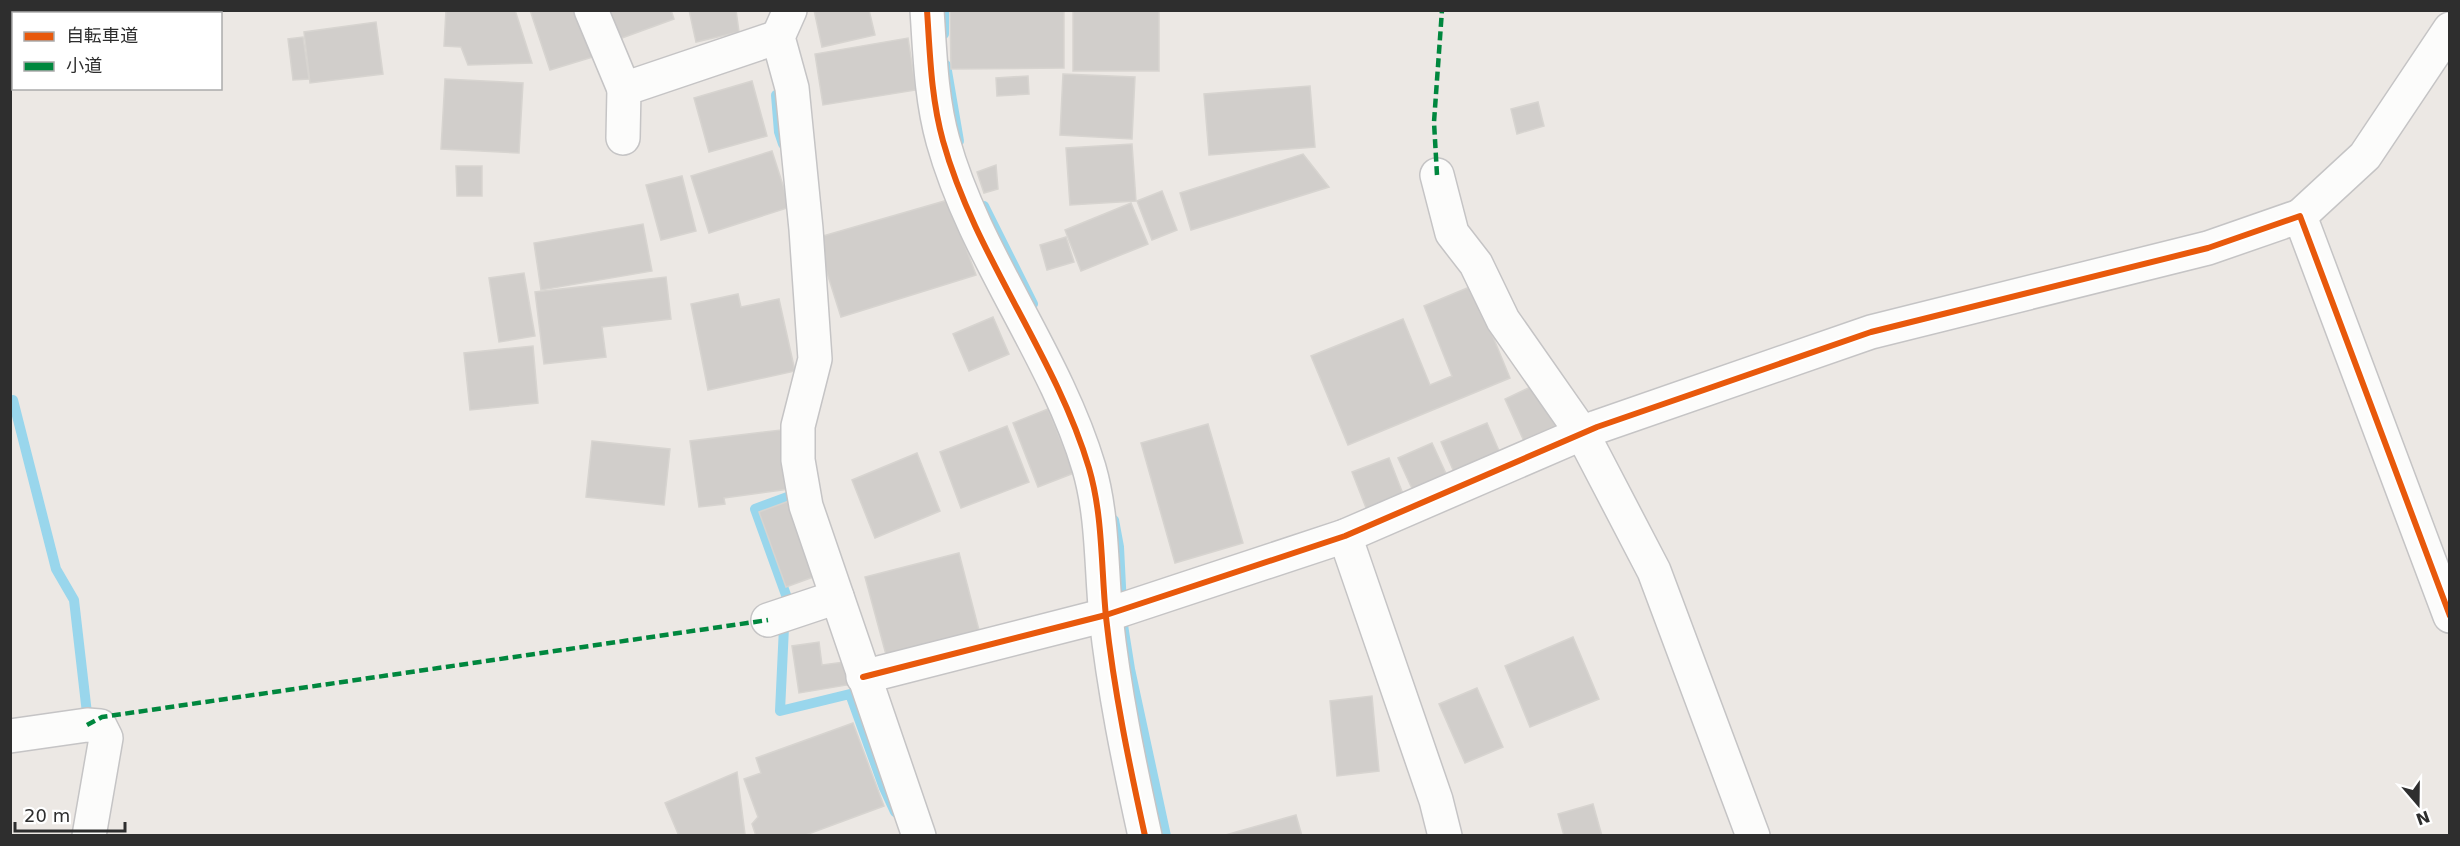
<svg xmlns="http://www.w3.org/2000/svg" width="2460" height="846" font-family="'DejaVu Sans','Noto Sans JP',sans-serif">
<style>
.lines{fill:none;stroke-linecap:round;stroke-linejoin:round}
.stream{stroke:#99d6ec;stroke-width:10}
.building{fill:#d1cecb;stroke:#d7d4d0;stroke-width:1.5}
.minor-casing{stroke:#c5c4c5;stroke-width:36}
.minor{stroke:#fcfcfb;stroke-width:33}
.quiet{stroke:#00873e;stroke-width:4.5;stroke-dasharray:9 4.5;stroke-linecap:butt}
.cycleway-casing{stroke:#fff;stroke-width:10}
.cycleway{stroke:#e8590c;stroke-width:6}
</style>
<rect width="100%" height="100%" fill="#ece8e4"/>
<g class="lines">
<g class="stream">
<polyline points="944,10 944,34"/>
<polyline points="946,65 959,141"/>
<polyline points="776,95 779,132 783,144"/>
<polyline points="984,206 1033,304"/>
<polyline points="13,400 56,569 74,600 88,722"/>
<polyline points="793,489 793,495 755,509 790,606 784,627 780,711 850,694 884,788 895,812"/>
<polyline points="1114,520 1119,547 1122,606"/>
<polyline points="1123,625 1130,669 1166,836"/>
</g>
</g>
<g class="building">
<polygon points="446,10 515,10 532,63 468,65 461,47 444,46"/>
<polygon points="530,10 581,10 596,56 550,70"/>
<polygon points="600,10 671,10 674,19 611,42"/>
<polygon points="689,10 736,10 739,32 696,42"/>
<polygon points="814,10 869,10 875,35 822,47"/>
<polygon points="950,10 1064,10 1064,68 951,69"/>
<rect x="1073" y="10" width="86" height="61"/>
<polygon points="376,22 383,74 310,83 304,32"/>
<polygon points="303,37 309,79 293,80 288,39"/>
<polygon points="908,38 916,90 823,105 815,54"/>
<polygon points="1063,74 1135,77 1132,139 1060,135"/>
<polygon points="1028,76 1029,94 997,96 996,78"/>
<polygon points="445,79 523,83 519,153 441,149"/>
<polygon points="752,81 767,136 709,152 694,98"/>
<polygon points="1310,86 1315,147 1209,155 1204,94"/>
<polygon points="1538,102 1544,126 1517,134 1511,109"/>
<polygon points="1132,144 1136,201 1070,205 1066,148"/>
<polygon points="772,151 790,207 709,233 691,176"/>
<polygon points="1303,154 1329,187 1191,230 1180,193"/>
<polygon points="996,165 998,189 984,193 977,172"/>
<polygon points="456,166 482,166 482,196 457,196"/>
<polygon points="682,176 696,231 661,240 646,185"/>
<polygon points="1162,191 1177,230 1152,240 1137,201"/>
<polygon points="948,200 976,275 841,317 816,238"/>
<polygon points="1131,203 1148,244 1081,271 1065,230"/>
<polygon points="643,224 652,271 541,290 534,243"/>
<polygon points="1066,237 1074,262 1047,270 1040,245"/>
<polygon points="524,273 535,336 499,342 489,278"/>
<polygon points="666,277 671,319 602,327 606,357 544,364 535,292"/>
<polygon points="1472,286 1510,378 1348,445 1311,356 1403,319 1430,385 1452,376 1424,306"/>
<polygon points="738,294 741,307 779,299 795,371 708,390 691,304"/>
<polygon points="993,317 1009,354 969,371 953,334"/>
<polygon points="533,346 538,403 470,410 464,353"/>
<polygon points="1537,384 1560,432 1527,448 1505,399"/>
<polygon points="1048,409 1074,473 1038,487 1013,423"/>
<polygon points="1487,423 1503,460 1457,479 1441,442"/>
<polygon points="1208,424 1243,543 1175,563 1141,443"/>
<polygon points="1007,426 1029,482 961,508 940,452"/>
<polygon points="781,430 789,489 724,498 725,504 699,507 690,441"/>
<polygon points="592,441 670,449 664,505 586,497"/>
<polygon points="1432,443 1449,480 1415,495 1398,458"/>
<polygon points="917,453 940,511 875,538 852,480"/>
<polygon points="1389,458 1405,499 1368,513 1352,472"/>
<polygon points="789,501 816,576 786,587 759,512"/>
<polygon points="959,553 981,638 888,662 865,577"/>
<polygon points="1573,637 1599,699 1530,727 1505,666"/>
<polygon points="819,642 822,665 844,662 847,685 799,693 792,646"/>
<polygon points="1477,688 1503,747 1465,763 1439,704"/>
<polygon points="1372,696 1379,771 1337,776 1330,701"/>
<polygon points="853,723 884,806 803,836 756,836 752,824 758,817 744,779 761,773 756,758"/>
<polygon points="737,772 745,834 679,836 665,803"/>
<polygon points="1593,804 1602,836 1564,836 1558,814"/>
<polygon points="1296,815 1302,836 1222,836"/>
</g>
<g class="lines">
<g class="minor-casing">
<g id="minor">
<polyline points="591,10 624,89"/>
<polyline points="790,10 778,37 792,88 806,229 815,359 798,426 798,460 806,506 919,836"/>
<path d="M927,10C930,54 931,98 943,141C975,256 1055,354 1089,468C1103,516 1101,567 1106,617C1114,691 1129,763 1145,836"/>
<polyline points="623,138 624,89 778,37"/>
<polyline points="1437,175 1452,233 1476,264 1503,320 1582,433 1654,571 1753,836"/>
<polyline points="2300,216 2365,156 2450,29"/>
<polyline points="1345,536 1436,800 1445,836"/>
<polyline points="768,620 837,597"/>
<polyline points="863,677 1106,615 1345,536 1597,427 1871,332 2208,248 2300,216 2450,616"/>
<polyline points="10,736 87,725 100,726 106,738 89,836"/>
</g>
</g>
<use href="#minor" class="minor"/>
<g class="quiet">
<polyline points="1437,175 1434,122 1442,10"/>
<polyline points="87,725 102,717 768,620"/>
</g>
<g class="cycleway-casing">
<g id="cycleway">
<path d="M927,10C930,54 931,98 943,141C975,256 1055,354 1089,468C1103,516 1101,567 1106,617C1114,691 1129,763 1145,836"/>
<polyline points="863,677 1106,615 1345,536 1597,427 1871,332 2208,248 2300,216 2450,616"/>
</g>
</g>
<use href="#cycleway" class="cycleway"/>
</g>
<rect width="2460" height="846" fill="none" stroke="#2e2e2e" stroke-width="24"/>
<rect x="12" y="12" width="210" height="78" fill="#ffffff" stroke="#ababab" stroke-width="1.5"/>
<rect x="24" y="32" width="30" height="9" fill="#e8590c" stroke="#ababab" stroke-width="1.5"/>
<text x="66" y="42" font-size="18" fill="#2e2e2e">自転車道</text>
<rect x="24" y="62" width="30" height="9" fill="#00873e" stroke="#ababab" stroke-width="1.5"/>
<text x="66" y="72" font-size="18" fill="#2e2e2e">小道</text>
<g transform="translate(2418 804) rotate(160)" stroke="#ffffff" stroke-width="4.5" paint-order="stroke">
<path d="M0-4.5L10 22L0 15L-10 22Z" fill="#2e2e2e"/>
<text y="-9" font-size="16" font-weight="bold" text-anchor="middle" fill="#2e2e2e">N</text>
</g>
<path d="M15 822v9h110v-9" fill="none" stroke="#2e2e2e" stroke-width="3"/>
<text x="24" y="822" font-size="18" fill="#2e2e2e" stroke="#ffffff" stroke-width="4.5" paint-order="stroke">20 m</text>
</svg>
